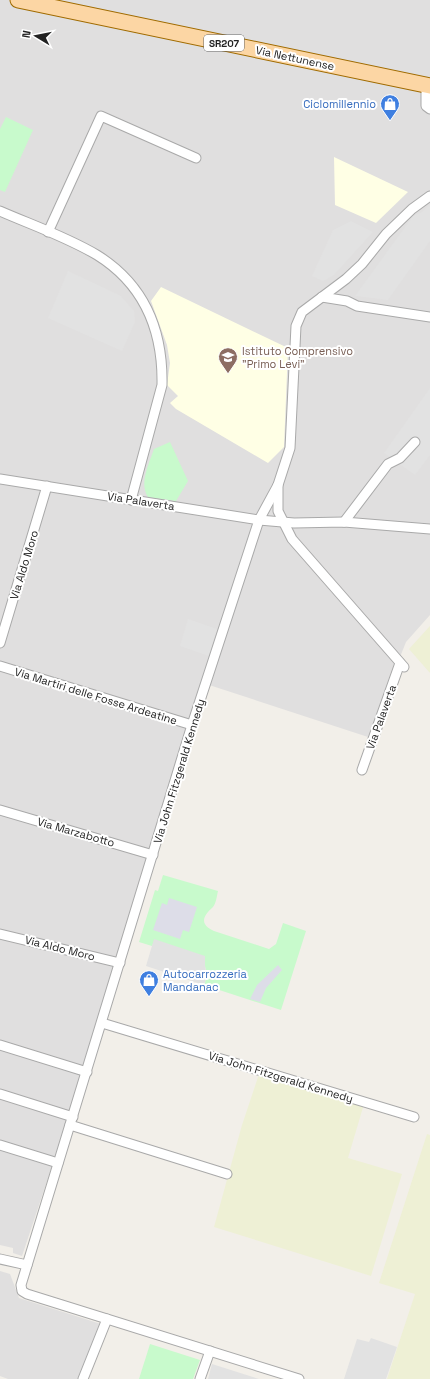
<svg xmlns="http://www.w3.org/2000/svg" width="430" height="1379" font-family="'Space Grotesk',sans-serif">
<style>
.residential{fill:#e0dfdf}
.education{fill:#ffffe5}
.farmland{fill:#eef0d5}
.park{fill:#c8facc}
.parking{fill:#e2e2e2}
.plaza{fill:#dddde8}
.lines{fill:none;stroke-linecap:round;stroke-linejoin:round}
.street-casing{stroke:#a9a9a9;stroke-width:11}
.primary-casing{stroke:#a06b00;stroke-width:17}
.street{stroke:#fff;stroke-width:9}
.primary{stroke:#fcd6a4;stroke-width:15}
.labels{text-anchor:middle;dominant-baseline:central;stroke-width:4;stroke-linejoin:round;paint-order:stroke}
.shield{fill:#fff;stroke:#646464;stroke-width:1}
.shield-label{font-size:10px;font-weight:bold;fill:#222}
.street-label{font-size:11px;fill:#222;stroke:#fff}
.shop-label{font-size:11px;fill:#366cbe;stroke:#fff;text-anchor:end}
.education-label{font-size:11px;fill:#785e54;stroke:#fff;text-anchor:start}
</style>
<rect width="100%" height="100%" fill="#f2efe9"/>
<g class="residential">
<polygon points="0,0 430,0 430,615 406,642 368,737 203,683 70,1112 22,1256 13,1253 13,1248 0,1245"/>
<polygon points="0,1271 10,1274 19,1298 101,1324 79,1379 8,1379 0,1376"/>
</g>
<g class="education">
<polygon points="334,157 408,192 376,223 335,205"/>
<polygon points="161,287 288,348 284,447 268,463 176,409 170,403 178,396 167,385 170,363 167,345 151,301"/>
</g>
<g class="farmland">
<polygon points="430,626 430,673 409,649"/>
<polygon points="260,1071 364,1104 348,1158 402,1174 371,1276 214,1227 242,1125"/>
<polygon points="427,1134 430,1135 430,1379 387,1379 415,1294 379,1283"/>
</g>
<g class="park">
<polygon points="6,117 33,130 5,192 0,190 0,129"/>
<path d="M170,442L188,481L176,501L148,497C139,483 149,464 154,449Z"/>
<path d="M163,875L218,891C217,895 216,904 213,907C204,915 198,924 214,931L269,949L276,944L283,923L306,931L281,1010L204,985L207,976L205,966L155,940L152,946L139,942L155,890L158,891Z"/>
<polygon points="150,1344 200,1360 193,1379 139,1379"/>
</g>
<g class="parking">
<polygon points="430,204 430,241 388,300 355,296 413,216 422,212"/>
<polygon points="351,221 373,232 334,275 323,281 312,276 333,230"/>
<polygon points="68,271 121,296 134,311 135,322 122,351 48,318"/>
<polygon points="430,388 430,455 415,475 384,453"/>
<polygon points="188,619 217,629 209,656 180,646"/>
<polygon points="154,939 205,956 205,966 207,976 204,985 146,966"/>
<polygon points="371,1338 397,1347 386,1379 344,1379 357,1339 369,1342"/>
<polygon points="212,1364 259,1379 208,1379"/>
</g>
<g class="plaza">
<polygon points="169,898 197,907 189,932 183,930 180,939 153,930 162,903 167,905"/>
<polygon points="278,965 282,970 266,988 260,1002 250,999 257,985"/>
</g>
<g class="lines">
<g class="street-casing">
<g id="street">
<polyline points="426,85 426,106 430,109"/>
<path d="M0,211C32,225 67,237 97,255C145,285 163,332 162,385L131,500"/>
<polyline points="48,232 101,116 196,158"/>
<polyline points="322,297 347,301 357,306 430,317"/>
<polyline points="0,479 259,520 294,523 344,522 430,529"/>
<polyline points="278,485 259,520 192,725 21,1285 22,1291 27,1294 299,1379"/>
<polyline points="344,522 388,464 400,458 415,442"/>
<polyline points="0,643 47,486"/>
<polyline points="0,666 192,725"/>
<polyline points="404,667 292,539 278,511 278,485 290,448 296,326 302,312 346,279 362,264 386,234 412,209 430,196"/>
<polyline points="362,770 400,663"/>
<polyline points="0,810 153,855"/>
<polyline points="0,934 120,963"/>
<polyline points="102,1023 414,1117"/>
<polyline points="0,1045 87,1072"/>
<polyline points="0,1094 73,1117"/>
<polyline points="70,1125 227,1174"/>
<polyline points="0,1145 58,1163"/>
<polyline points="0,1259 27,1265"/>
<polyline points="83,1379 107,1319"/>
<polyline points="200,1379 210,1351"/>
</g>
</g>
<g class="primary-casing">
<polyline id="primary" points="18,0 430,86"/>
</g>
<use href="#street" class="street"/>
<use href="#primary" class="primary"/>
</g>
<defs>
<g id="shop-pin" transform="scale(1)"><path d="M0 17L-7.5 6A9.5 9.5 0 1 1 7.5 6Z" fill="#3f7fe0" stroke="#fff"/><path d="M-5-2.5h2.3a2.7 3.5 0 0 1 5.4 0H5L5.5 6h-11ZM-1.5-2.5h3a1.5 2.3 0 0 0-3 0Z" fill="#fff"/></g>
<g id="school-pin" transform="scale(1)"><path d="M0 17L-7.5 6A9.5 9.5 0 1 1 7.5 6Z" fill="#8d6e63" stroke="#fff"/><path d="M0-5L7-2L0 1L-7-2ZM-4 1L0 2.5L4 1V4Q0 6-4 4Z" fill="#fff"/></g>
</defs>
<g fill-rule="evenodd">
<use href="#shop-pin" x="390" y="104"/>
<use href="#school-pin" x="228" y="357"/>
<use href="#shop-pin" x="149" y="980"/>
</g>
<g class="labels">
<rect class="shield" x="204" y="35" width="40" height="16" rx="3"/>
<g class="shield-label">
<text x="224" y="43">SR207</text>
</g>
<g class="street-label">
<text transform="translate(295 58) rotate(12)">Via Nettunense</text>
<text transform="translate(141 501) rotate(9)">Via Palaverta</text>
<text transform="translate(24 565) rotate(-73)">Via Aldo Moro</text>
<text transform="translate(96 696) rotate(17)">Via Martiri delle Fosse Ardeatine</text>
<text transform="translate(381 717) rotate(-70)">Via Palaverta</text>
<text transform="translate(179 771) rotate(-73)">Via John Fitzgerald Kennedy</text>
<text transform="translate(76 832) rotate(16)">Via Marzabotto</text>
<text transform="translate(60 948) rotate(14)">Via Aldo Moro</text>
<text transform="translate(281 1077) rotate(17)">Via John Fitzgerald Kennedy</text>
</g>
<g class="shop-label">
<text x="376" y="104">Ciclomillennio</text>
<text x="163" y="974" text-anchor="start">Autocarrozzeria<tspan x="163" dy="13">Mandanac</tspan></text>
</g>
<g class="education-label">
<text x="242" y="351">Istituto Comprensivo<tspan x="242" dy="13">"Primo Levi"</tspan></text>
</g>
</g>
<g transform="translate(36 36) rotate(280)" stroke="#ffffff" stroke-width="3" paint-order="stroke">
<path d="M0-3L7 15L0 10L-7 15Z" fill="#222222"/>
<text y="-6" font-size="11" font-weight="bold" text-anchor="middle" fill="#222222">N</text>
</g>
</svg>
